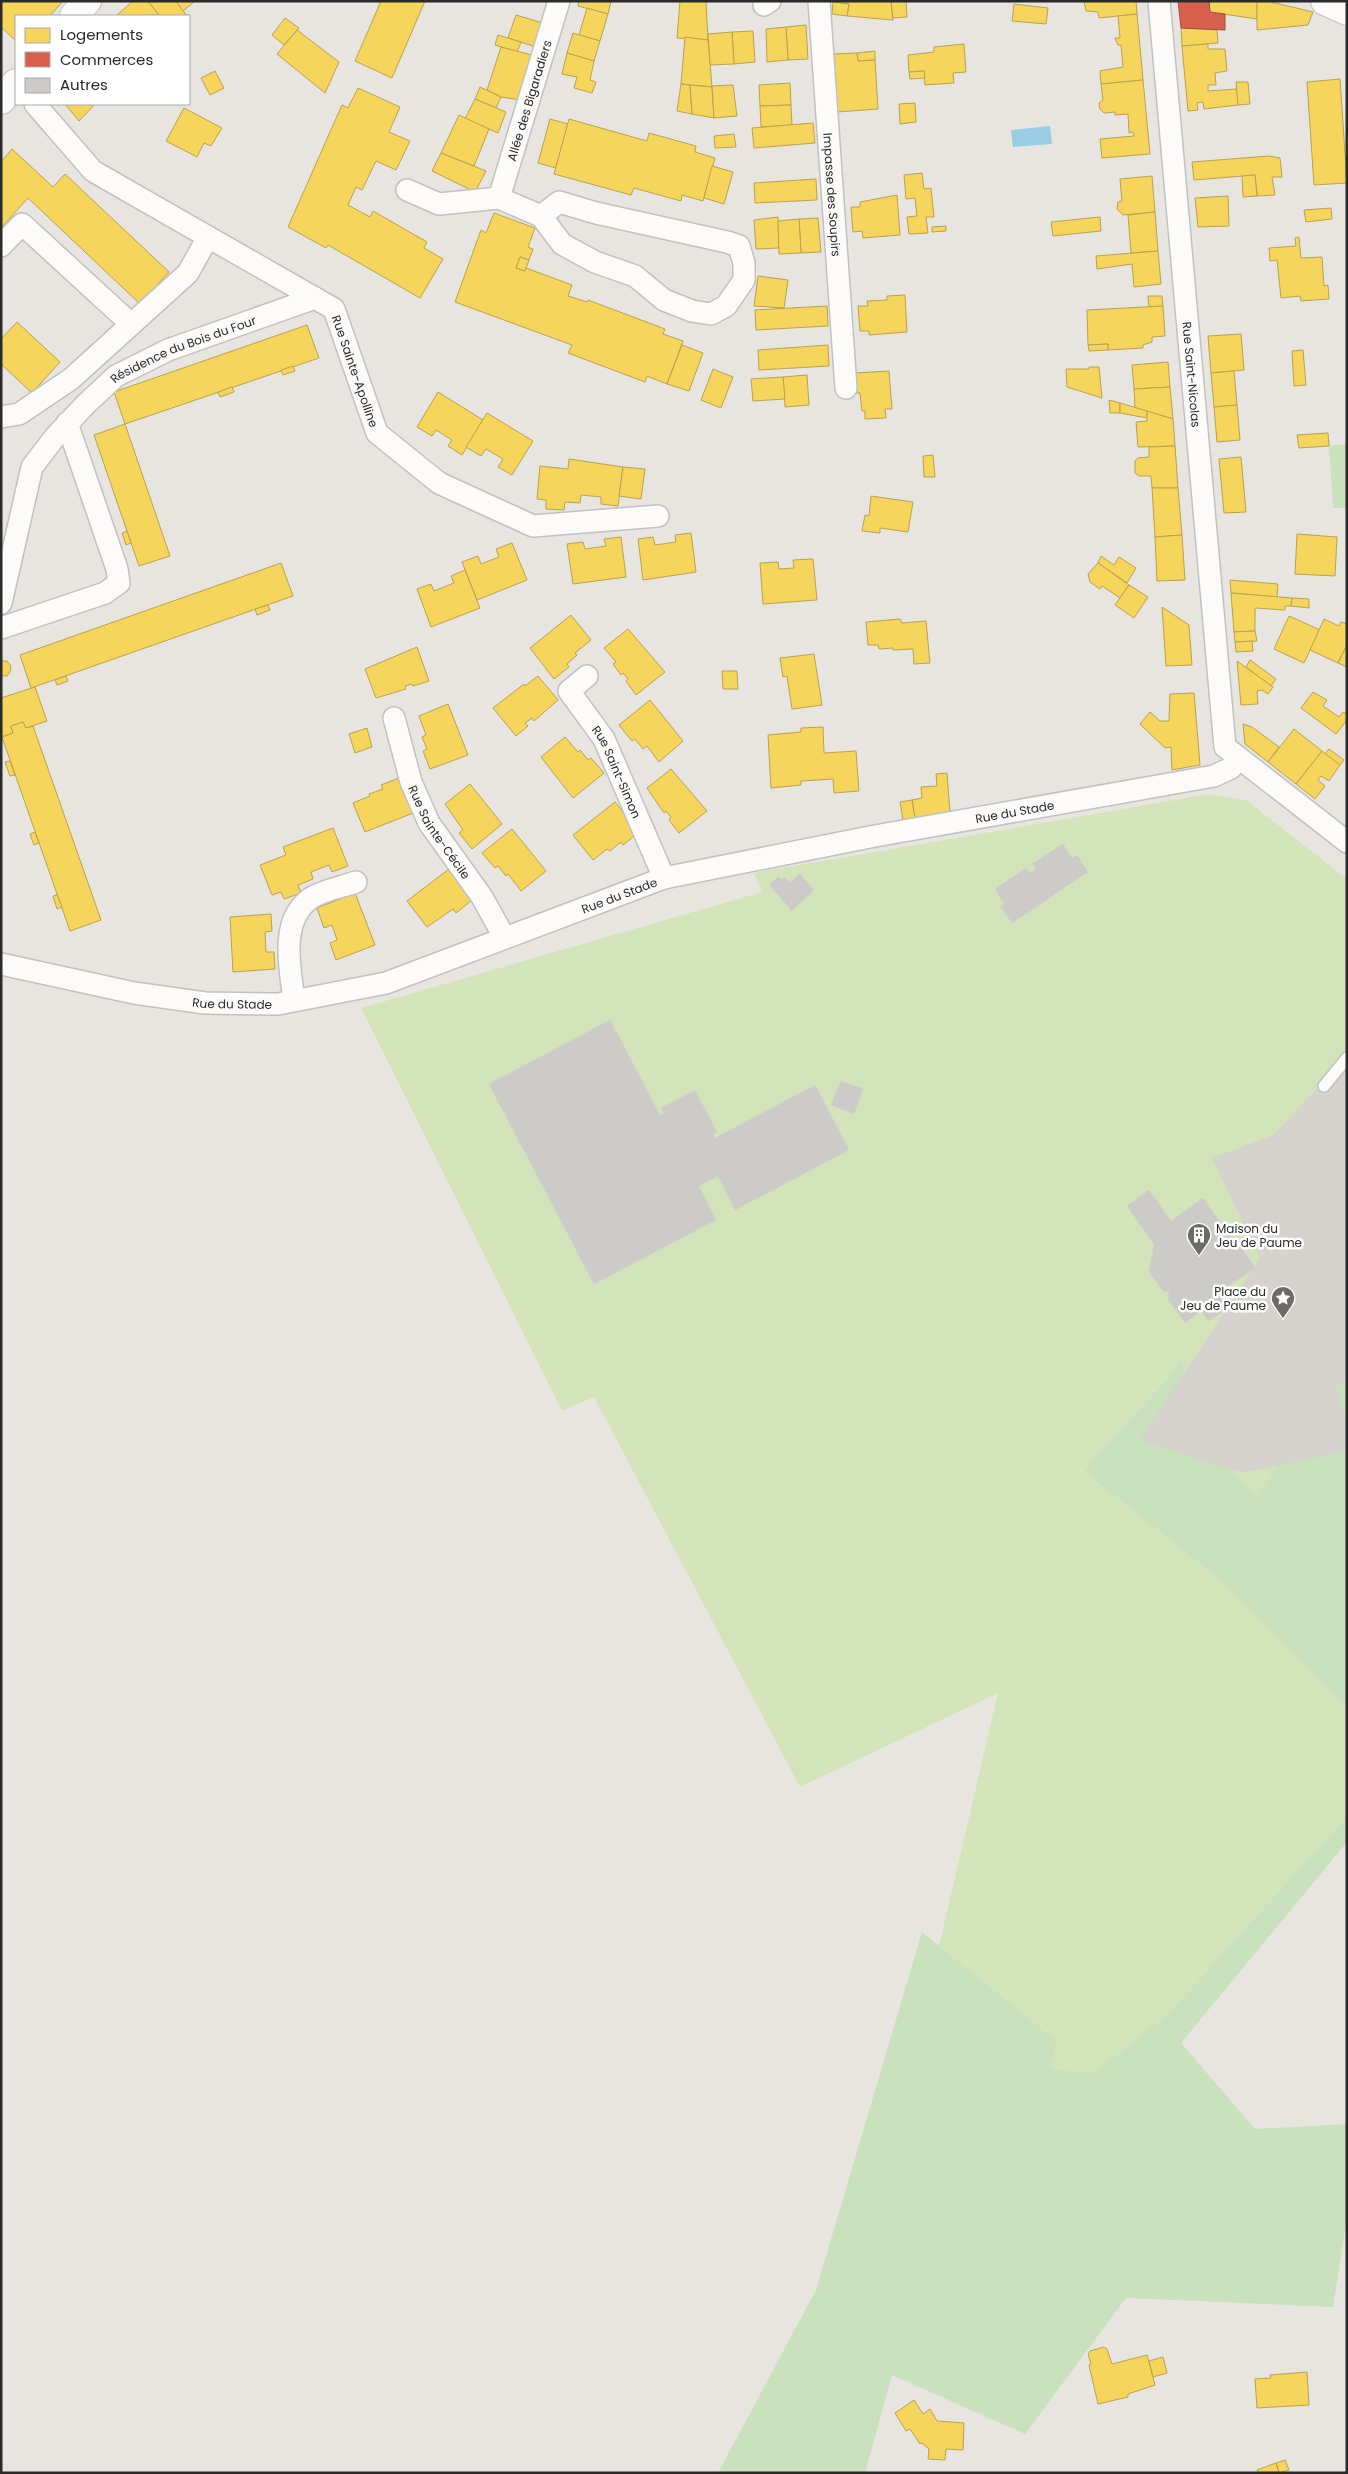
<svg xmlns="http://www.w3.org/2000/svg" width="1348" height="2474" font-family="Poppins,sans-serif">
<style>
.green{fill:#c9e1bc}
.pitch{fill:#d3e4ba}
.plaza{fill:#d6d3ce}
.water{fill:#9acce4}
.homes{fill:#f6d55c;stroke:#b9a24d}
.shops{fill:#d6604d;stroke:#a25042}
.building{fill:#cdcbc7;stroke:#d3d1cc}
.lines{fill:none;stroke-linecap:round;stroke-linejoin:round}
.lane-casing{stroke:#c1c1c1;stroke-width:14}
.street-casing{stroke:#c1c1c1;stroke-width:24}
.secondary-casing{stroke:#c1c1c1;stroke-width:30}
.lane{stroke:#fcfbfa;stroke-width:11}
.street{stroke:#fcfbfa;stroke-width:21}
.secondary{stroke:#fcfbfa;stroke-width:28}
.labels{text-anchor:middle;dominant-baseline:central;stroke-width:5;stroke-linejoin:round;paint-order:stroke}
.street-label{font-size:12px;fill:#2a2a2a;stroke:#fff}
.poi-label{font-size:12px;fill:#2a2a2a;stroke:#fff;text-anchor:start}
</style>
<rect width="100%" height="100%" fill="#e8e5e0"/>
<g class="green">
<polygon points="1347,444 1347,508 1333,508 1329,446"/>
<polygon points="1347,1149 1347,1707 1225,1584 1083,1471 1183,1361 1189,1426"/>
<polygon points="1347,1816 1347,1842 1181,2043 1255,2129 1347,2124 1347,2218 1333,2307 1126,2298 1025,2434 892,2375 865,2473 718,2473 816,2290 922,1932 1057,2041 1166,2016"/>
</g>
<polygon class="pitch" points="1209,794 1246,800 1347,879 1347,1149 1294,1436 1258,1498 1189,1426 1183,1361 1083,1471 1225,1584 1347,1707 1347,1816 1166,2016 1094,2073 1050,2069 1057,2041 939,1946 998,1693 800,1787 594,1397 562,1411 361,1008 762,892 754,873"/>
<polygon class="plaza" points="1347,1057 1347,1380 1336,1385 1347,1422 1347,1451 1242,1473 1140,1440 1260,1258 1212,1158 1273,1135"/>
<polygon class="water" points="1050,126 1052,144 1013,147 1011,130"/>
<g class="homes">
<polygon points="1,1 63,1 50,16 16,16 16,41 1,27"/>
<polygon points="133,1 148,1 159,15 116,16"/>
<polygon points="148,1 176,1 187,16 160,16"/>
<polygon points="176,1 195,1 183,11"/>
<polygon points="381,1 425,1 392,78 355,61"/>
<polygon points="579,1 611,1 608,14 578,6"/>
<polygon points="680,1 706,1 708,40 677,38"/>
<polygon points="891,1 893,20 847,16 849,4 833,2"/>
<polygon points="891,1 906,1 907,17 893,18"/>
<polygon points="1084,1 1136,1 1137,14 1099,18 1098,12 1086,11"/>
<polygon points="1209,1 1257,1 1257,19 1210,12"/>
<polygon points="1257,1 1267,1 1313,12 1308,25 1257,30"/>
<polygon points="833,2 849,4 847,16 832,14"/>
<polygon points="1014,4 1048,8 1046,24 1012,21"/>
<polygon points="587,8 608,14 600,41 579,35"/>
<polygon points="1137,14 1143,80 1101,84 1100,71 1123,67 1121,45 1118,45 1115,38 1120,38 1118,16"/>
<polygon points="516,15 543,23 536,47 508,38"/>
<polygon points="285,18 299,28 284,45 272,35"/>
<polygon points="806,25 808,59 788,60 786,27"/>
<polygon points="786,27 788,60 767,62 766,29"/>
<polygon points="1181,28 1217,30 1218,43 1182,46"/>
<polygon points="297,30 339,62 325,93 277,54"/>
<polygon points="753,31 755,62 734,64 732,32"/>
<polygon points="732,32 734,64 710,65 708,34"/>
<polygon points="573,33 600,41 594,61 567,53"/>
<polygon points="498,35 521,42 517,52 495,45"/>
<polygon points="685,37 708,40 712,87 681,84"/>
<polygon points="964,44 966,72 953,73 954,83 925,85 924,71 909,72 908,55 934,52 934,47"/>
<polygon points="1208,44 1208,49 1225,49 1227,71 1215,73 1216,85 1208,85 1208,91 1237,89 1238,105 1204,109 1203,102 1197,103 1198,110 1188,111 1182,46"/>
<polygon points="501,47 532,55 521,100 501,97 487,90"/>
<polygon points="875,51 875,60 858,61 857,53"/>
<polygon points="567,53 594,61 590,80 596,82 592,93 574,88 577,77 562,74"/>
<polygon points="857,53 858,61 875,60 878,109 837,112 832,54"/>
<polygon points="215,71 224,88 210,95 201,78"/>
<polygon points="924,71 925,78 910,79 909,72"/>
<polygon points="1340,79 1347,183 1314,185 1307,82"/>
<polygon points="1143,80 1150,154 1102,158 1100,139 1134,136 1133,132 1129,133 1128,114 1115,115 1115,112 1104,113 1100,109 1099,103 1103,100 1101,84"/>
<polygon points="1236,82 1248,82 1250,104 1238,105"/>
<polygon points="790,83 791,105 760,106 759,85"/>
<polygon points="681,84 690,85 692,114 677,111"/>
<polygon points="690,85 712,87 714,118 692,114"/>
<polygon points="733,85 737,116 714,118 712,86"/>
<polygon points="480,87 501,97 496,108 475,99"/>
<polygon points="358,88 400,107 389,132 410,141 396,170 376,161 362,190 356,187 348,205 370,217 373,211 427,242 424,248 443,259 420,298 328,245 326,248 288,227 342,105 348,108"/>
<polygon points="475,99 506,112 498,133 465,119"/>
<polygon points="915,103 916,122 900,124 899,104"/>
<polygon points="65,104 95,104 79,121"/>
<polygon points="791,105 792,125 761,127 760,106"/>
<polygon points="184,108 222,128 211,146 204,143 197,157 166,141"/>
<polygon points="459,115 489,129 474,166 441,153"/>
<polygon points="550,119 568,124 556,168 538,163"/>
<polygon points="569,119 647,141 649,133 696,146 695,152 715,158 703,201 682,195 681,201 634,188 631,195 554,174"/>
<polygon points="813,123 815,143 754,148 752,128"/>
<polygon points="734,134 736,147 715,148 714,136"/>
<polygon points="12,149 53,187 65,174 169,272 140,304 28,198 1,228 1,162"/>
<polygon points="441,153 486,171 475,192 432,171"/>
<polygon points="1269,156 1280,158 1282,177 1272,177 1275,195 1257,196 1255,175 1194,180 1192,162"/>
<polygon points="712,166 733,172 724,204 704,198"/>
<polygon points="922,173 924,189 931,188 934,217 926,217 928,233 909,234 907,217 917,216 915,198 906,199 904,175"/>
<polygon points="1255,175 1257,196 1243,197 1242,176"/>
<polygon points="1152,176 1155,212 1123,215 1117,209 1118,202 1122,201 1120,179"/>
<polygon points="816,179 817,200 755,203 754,183"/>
<polygon points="897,195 900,235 863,238 862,231 853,232 851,207 860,207 860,202"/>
<polygon points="1228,196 1229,226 1198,227 1195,198"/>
<polygon points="1331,208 1332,219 1306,222 1304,210"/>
<polygon points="1155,212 1158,251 1131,253 1128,215"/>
<polygon points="494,213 535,228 528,247 533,249 529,260 520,257 516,268 525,271 526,268 572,285 568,296 587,302 588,300 665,329 663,334 683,341 667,384 647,376 645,382 568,353 572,345 455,302 481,230 486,233"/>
<polygon points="778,217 779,248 756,249 754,220"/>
<polygon points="1100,217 1101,231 1053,236 1051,222"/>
<polygon points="818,218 821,252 801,253 799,219"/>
<polygon points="799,219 801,253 779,254 778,221"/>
<polygon points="946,226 946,231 932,232 932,227"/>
<polygon points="1299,237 1301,258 1322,257 1324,286 1328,285 1329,299 1301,301 1300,296 1281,298 1277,260 1270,261 1269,248 1296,246 1295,238"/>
<polygon points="1158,251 1161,284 1134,287 1132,264 1097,269 1096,256"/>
<polygon points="520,257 529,260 525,271 516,268"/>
<polygon points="758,276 788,280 784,308 754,306"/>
<polygon points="905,295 907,332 869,335 869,331 860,331 858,306 868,306 867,301 887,300 887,296"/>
<polygon points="1148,296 1162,296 1163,306 1149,307"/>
<polygon points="827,306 828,326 756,330 755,310"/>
<polygon points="1163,306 1165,336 1152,337 1152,342 1143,345 1143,348 1108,350 1108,344 1088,345 1087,310"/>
<polygon points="17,322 60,362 32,393 1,364 1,339"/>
<polygon points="307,325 319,358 125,424 114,392"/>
<polygon points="1241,334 1244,370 1211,373 1208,336"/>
<polygon points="1108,344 1108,350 1089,351 1088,345"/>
<polygon points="682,345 703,353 689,391 667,384"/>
<polygon points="828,345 829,366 759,370 758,350"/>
<polygon points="1303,350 1306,385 1294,386 1292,351"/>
<polygon points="1168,362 1170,387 1134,389 1132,365"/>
<polygon points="293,366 295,371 283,375 281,370"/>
<polygon points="1089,367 1099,367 1102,398 1067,387 1066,369 1089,369"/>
<polygon points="713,369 733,377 721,408 701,400"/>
<polygon points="889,371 892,409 885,409 886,418 865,419 865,411 862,411 860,393 856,393 855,373"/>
<polygon points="1234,371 1237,405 1214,407 1211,373"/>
<polygon points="807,375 809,405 785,407 783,377"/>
<polygon points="783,377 785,399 753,401 751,379"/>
<polygon points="232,387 234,392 220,397 218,392"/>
<polygon points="1170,387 1173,419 1135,408 1134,389"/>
<polygon points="438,392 483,420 462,455 448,446 452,440 436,430 432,436 417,427"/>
<polygon points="1109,400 1120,403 1120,413 1110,413"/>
<polygon points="1120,403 1147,411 1147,418 1120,413"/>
<polygon points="1237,405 1240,440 1217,442 1214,407"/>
<polygon points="1147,411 1173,419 1175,446 1138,447 1136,422 1147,421"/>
<polygon points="487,413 533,441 512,475 498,467 503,459 486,449 481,456 466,447"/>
<polygon points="125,424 170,556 139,566 94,435"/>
<polygon points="1328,433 1329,446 1299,448 1297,435"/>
<polygon points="1175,446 1178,488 1152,488 1151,476 1139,476 1135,473 1135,461 1138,458 1149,457 1149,447"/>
<polygon points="933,455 935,477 924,477 923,456"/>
<polygon points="1241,457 1246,512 1224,513 1219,459"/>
<polygon points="569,459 623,467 618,506 601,504 601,497 581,495 580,503 565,502 564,510 546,509 546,500 537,499 540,466 568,469"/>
<polygon points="623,467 645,469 641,499 619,496"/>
<polygon points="1152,488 1178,488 1182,535 1155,537"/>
<polygon points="871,496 913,502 908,532 880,528 880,533 862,531 865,515 869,516"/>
<polygon points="127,531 131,543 126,545 122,533"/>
<polygon points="691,533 696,572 643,580 638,539 653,537 655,545 676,542 675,535"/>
<polygon points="1297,534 1337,537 1335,576 1295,574"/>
<polygon points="1182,535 1185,580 1157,581 1155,537"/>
<polygon points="621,537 626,577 573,584 567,544 583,542 585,549 606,546 604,539"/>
<polygon points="512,543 527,580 477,600 462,562 478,556 481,564 499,557 496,549"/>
<polygon points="1101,556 1114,565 1119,557 1136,568 1127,583 1098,563"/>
<polygon points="813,559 817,600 763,604 760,563 778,562 779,569 794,568 793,560"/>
<polygon points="281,563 293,596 31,688 20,655"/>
<polygon points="1098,563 1129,585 1120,598 1102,586 1100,589 1090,582 1088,574"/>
<polygon points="465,570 480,608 431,627 417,589 431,584 434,591 454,583 451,576"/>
<polygon points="1230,580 1278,584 1277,597 1231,593"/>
<polygon points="1129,585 1148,597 1134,618 1115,605"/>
<polygon points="1231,593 1292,598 1291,606 1285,606 1285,610 1255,608 1255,631 1234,632"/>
<polygon points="1292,598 1309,599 1309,608 1291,606"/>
<polygon points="268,605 270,610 257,615 255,609"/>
<polygon points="1162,607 1189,625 1192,665 1166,666"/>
<polygon points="571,615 591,640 575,653 577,655 567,664 569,667 554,679 530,648"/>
<polygon points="1289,616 1320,630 1304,663 1274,649"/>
<polygon points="900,619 902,623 926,621 930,663 914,664 913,649 893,650 893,648 879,649 878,645 868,645 866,622"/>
<polygon points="1324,619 1339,626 1341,622 1347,624 1347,645 1338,663 1310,650"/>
<polygon points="628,629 665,672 636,695 626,681 628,679 623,673 621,675 613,664 616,662 604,648"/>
<polygon points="1255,631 1257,641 1235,642 1234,632"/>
<polygon points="1252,641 1253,651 1236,652 1235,642"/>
<polygon points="1347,645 1347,667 1338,663"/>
<polygon points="417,647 429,681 413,686 412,684 405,686 406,689 376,698 365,669"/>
<polygon points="814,654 822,705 792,709 787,676 783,677 780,658"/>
<polygon points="1250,660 1276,679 1271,686 1246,667"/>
<polygon points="1,661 7,661 11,666 10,672 7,676 1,676"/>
<polygon points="1237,661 1273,687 1268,694 1262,690 1257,691 1258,704 1241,705"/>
<polygon points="722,671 737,671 738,689 723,689"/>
<polygon points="66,676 68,681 57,685 55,680"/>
<polygon points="538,676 558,700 534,721 532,718 525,723 528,726 516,736 493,708 524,684 525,686"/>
<polygon points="35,687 47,721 26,728 23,722 11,726 13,733 2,737 1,698"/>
<polygon points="1313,692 1327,700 1323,706 1339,717 1343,712 1347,714 1347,720 1336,734 1301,708"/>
<polygon points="1194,693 1200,765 1172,770 1171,747 1165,748 1140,724 1150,712 1160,721 1169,721 1170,694"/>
<polygon points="650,700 683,741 659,762 647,746 643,749 635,739 632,741 619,725"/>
<polygon points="448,704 468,755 430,769 423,751 427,749 422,737 426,735 419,716"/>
<polygon points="23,722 26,728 33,726 101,920 70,931 2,737 13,733 11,726"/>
<polygon points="1243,724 1252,727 1279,747 1268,762 1245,744"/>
<polygon points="823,727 824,753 856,751 859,791 834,793 833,779 801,781 801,785 771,788 768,735 801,732 801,728"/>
<polygon points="367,728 372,747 355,753 349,734"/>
<polygon points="1294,729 1322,751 1296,784 1268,762"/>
<polygon points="565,737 578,752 580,750 588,760 591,758 604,773 573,798 541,757"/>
<polygon points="1329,749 1344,760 1340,765 1325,754"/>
<polygon points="1322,751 1340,765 1329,781 1321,776 1318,780 1325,786 1315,799 1296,784"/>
<polygon points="10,761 15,775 10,776 5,762"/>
<polygon points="671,769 707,811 679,833 669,820 671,817 666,811 664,813 647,788"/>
<polygon points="947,773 950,812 915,818 912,800 922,798 921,787 937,786 936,774"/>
<polygon points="399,778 413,813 365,832 353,803 370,796 369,794 383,789 381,785"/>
<polygon points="470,784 502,824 472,849 459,833 463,830 445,804"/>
<polygon points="912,800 915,818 903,820 900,802"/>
<polygon points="615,802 639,832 623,845 621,842 610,851 607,849 593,860 573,835"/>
<polygon points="333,828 348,866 332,872 329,865 311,872 313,879 298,885 301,893 284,899 281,892 272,895 260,865 286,855 283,847"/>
<polygon points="512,829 546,871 521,891 508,874 506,876 498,866 495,868 482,853"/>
<polygon points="35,832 39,843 34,845 30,834"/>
<polygon points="449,869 472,900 456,913 453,909 427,927 407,901"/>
<polygon points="355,893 375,945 336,960 330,943 337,940 332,925 324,928 317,908"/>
<polygon points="57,895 62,907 57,909 53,896"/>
<polygon points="271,914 272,931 265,932 266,952 274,952 275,969 233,972 230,917"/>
<polygon points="1104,2347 1107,2349 1112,2364 1147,2355 1155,2385 1128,2394 1128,2397 1098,2404 1089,2365 1091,2364 1088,2354 1090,2351"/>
<polygon points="1163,2357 1167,2373 1153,2377 1149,2361"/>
<polygon points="1307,2372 1309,2405 1257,2408 1255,2379 1271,2378 1270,2375"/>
<polygon points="914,2400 923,2414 930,2409 937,2421 964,2423 963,2450 946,2449 945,2460 928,2459 929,2449 922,2443 920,2444 910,2429 906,2431 895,2413"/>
<polygon points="1285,2460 1289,2470 1279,2473 1276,2463"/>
<polygon points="1276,2463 1279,2473 1258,2473 1257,2470"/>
</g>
<polygon class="shops" points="1178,1 1209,1 1210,12 1225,14 1225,30 1181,28"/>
<g class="building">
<polygon points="1063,844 1072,858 1077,855 1088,872 1062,889 1056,880 1031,897 1038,906 1012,923 1000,906 1004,904 995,889 1026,868 1030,873 1036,869 1032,864"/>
<polygon points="800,874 814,890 810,894 806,890 788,906 769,885 778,877 781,880 785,877 790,883"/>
<polygon points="1056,880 1062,889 1038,906 1031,897"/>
<polygon points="806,890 810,894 791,911 788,906"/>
<polygon points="610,1020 660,1115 664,1113 661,1108 695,1090 717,1132 713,1134 715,1138 815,1085 849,1150 735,1210 718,1176 699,1186 716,1220 594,1284 489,1084"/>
<polygon points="841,1081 863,1089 854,1114 831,1105"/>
<polygon points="1149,1190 1171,1221 1203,1198 1222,1225 1219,1227 1228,1241 1234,1237 1255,1268 1224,1289 1234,1304 1209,1321 1201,1311 1185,1323 1168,1299 1169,1292 1163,1291 1149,1272 1154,1244 1127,1206"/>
<polygon points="1222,1225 1232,1239 1228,1241 1219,1227"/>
</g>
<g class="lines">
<g class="lane-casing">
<polyline id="lane" points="1324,1086 1347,1058"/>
</g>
<g class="street-casing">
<g id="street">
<path id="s1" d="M819,1L846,388"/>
<path id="s2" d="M1159,1L1225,747L1347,842"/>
<polyline points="764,5 770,1"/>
<path id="s3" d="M35,104L93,171L334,309L377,433L439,483L533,526L658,516"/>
<polyline points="407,190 439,204 499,198 541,216 562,244 595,262 635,276 664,300 692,311 711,314 726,306 744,280 744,263 739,246 727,242 596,213 559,202 541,216"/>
<path id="s4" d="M499,198L559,1"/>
<polyline points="1,246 22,224 131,324"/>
<polyline points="1,417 19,414 71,379 188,273 208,237"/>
<path id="s5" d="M1,603L32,467L55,437L86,404L116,376L168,350L315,298"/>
<polyline points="1,628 105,593 119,583 117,569 67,423"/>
<path id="s6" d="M587,676L569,691L604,739L664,878"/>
<path id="s7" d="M394,718L411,782L429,823L482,897L504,937"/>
<path id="s8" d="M1,964L134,993L205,1003L278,1004L386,983L664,878L875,836L1214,776L1231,768L1239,758"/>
<path d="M294,1000C290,968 279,920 311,898C324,890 342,887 356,882"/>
</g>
</g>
<g class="secondary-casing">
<g id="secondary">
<polyline points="1325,1 1347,11"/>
<polyline points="74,16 87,1"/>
<polyline points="1,100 16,83"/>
</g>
</g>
<use href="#lane" class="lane"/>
<use href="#street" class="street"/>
<use href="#secondary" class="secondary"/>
</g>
<defs>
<g id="building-pin" transform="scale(1.25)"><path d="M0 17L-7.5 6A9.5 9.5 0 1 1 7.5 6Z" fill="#6c6b6a" stroke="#fff"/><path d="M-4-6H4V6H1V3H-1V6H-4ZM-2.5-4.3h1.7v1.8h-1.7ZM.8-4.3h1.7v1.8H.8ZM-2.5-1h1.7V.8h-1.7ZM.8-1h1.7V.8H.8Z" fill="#fff"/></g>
<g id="sight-pin" transform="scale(1.25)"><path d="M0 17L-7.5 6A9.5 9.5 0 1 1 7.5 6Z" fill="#6c6b6a" stroke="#fff"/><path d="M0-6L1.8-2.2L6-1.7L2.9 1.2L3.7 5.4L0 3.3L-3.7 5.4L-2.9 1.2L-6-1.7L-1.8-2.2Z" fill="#fff"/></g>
</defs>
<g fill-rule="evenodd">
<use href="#building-pin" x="1199" y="1235"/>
<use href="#sight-pin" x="1283" y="1298"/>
</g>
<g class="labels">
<g class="street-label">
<text stroke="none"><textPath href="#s4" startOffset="102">Allée des Bigaradiers</textPath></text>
<text stroke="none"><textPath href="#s1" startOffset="194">Impasse des Soupirs</textPath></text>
<text stroke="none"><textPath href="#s5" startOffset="336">Résidence du Bois du Four</textPath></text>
<text stroke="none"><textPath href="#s3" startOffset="432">Rue Sainte-Apolline</textPath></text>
<text stroke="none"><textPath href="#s2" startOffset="375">Rue Saint-Nicolas</textPath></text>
<text stroke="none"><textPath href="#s6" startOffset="118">Rue Saint-Simon</textPath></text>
<text stroke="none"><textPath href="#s8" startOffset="1045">Rue du Stade</textPath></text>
<text stroke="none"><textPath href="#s7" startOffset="124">Rue Sainte-Cécile</textPath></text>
<text stroke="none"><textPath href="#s8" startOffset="640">Rue du Stade</textPath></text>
<text stroke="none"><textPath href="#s8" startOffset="235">Rue du Stade</textPath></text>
</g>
<g class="poi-label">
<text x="1216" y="1228">Maison du<tspan x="1216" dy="14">Jeu de Paume</tspan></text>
<text x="1266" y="1291" text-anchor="end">Place du<tspan x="1266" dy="14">Jeu de Paume</tspan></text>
</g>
</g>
<rect width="1348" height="2474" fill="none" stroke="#2a2a2a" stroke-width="5"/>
<rect x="15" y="15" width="175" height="90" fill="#ffffff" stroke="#aaaaaa"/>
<rect x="25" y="28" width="25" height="15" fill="#f6d55c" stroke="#aaaaaa"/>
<text x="60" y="40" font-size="15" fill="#2a2a2a">Logements</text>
<rect x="25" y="52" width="25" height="15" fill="#d6604d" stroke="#aaaaaa"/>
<text x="60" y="65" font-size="15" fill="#2a2a2a">Commerces</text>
<rect x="25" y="78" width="25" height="15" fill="#cdcbc7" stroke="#aaaaaa"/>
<text x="60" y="90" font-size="15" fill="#2a2a2a">Autres</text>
</svg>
